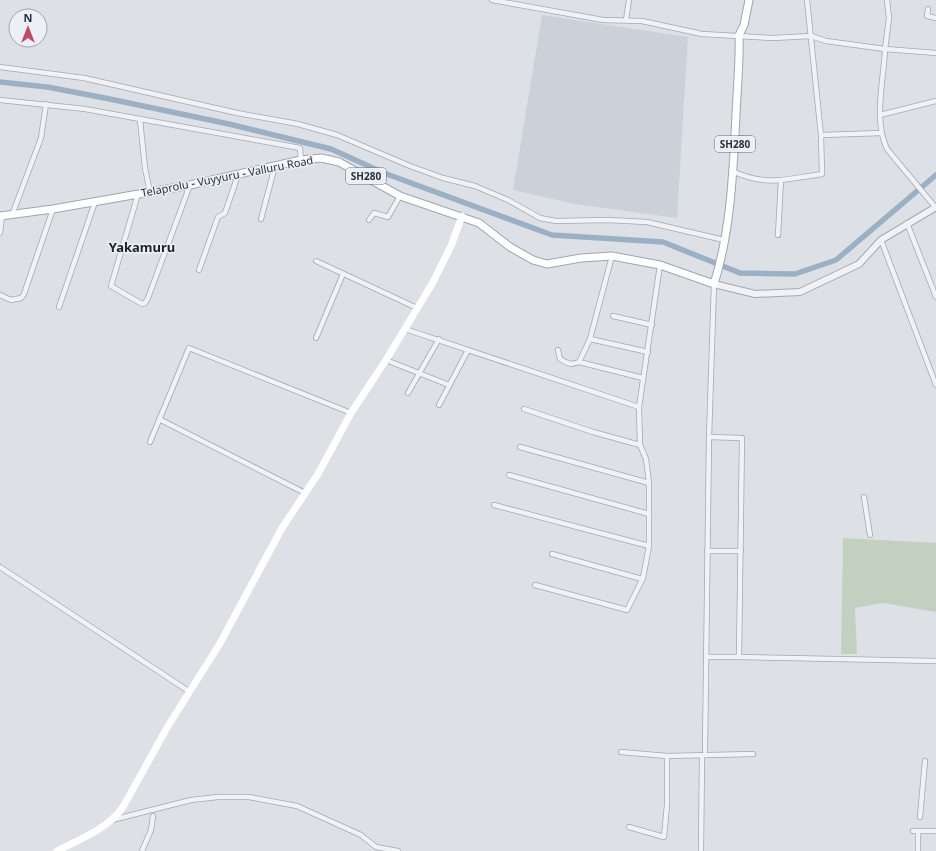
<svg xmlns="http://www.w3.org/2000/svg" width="936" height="851" font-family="'Noto Sans',sans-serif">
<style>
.built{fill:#cbd1d8}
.green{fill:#c4d0bf}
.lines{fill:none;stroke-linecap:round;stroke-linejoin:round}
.canal{stroke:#9ab1c5;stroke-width:5.5}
.minor-casing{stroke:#a3a8b0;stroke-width:6}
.tertiary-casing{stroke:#a3a8b0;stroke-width:8}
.primary-casing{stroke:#9da6b1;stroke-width:9}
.minor{stroke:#f0f2f5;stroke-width:4.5}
.tertiary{stroke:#f0f2f5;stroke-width:6}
.secondary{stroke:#fff;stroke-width:7}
.primary{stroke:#fff;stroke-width:7}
.labels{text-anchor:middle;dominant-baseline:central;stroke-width:3;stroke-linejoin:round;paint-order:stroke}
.shield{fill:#ecf0f4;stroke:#626a73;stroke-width:1}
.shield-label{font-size:10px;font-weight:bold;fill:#27303c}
.street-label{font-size:11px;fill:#27303c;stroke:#ecf0f4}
.quarter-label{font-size:13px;font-weight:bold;fill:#1a212d;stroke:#ecf0f4}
</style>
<rect width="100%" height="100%" fill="#dde1e6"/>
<polygon class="built" points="542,15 688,37 677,218 575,204 513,190"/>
<polygon class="green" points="843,538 936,543 936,612 883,603 855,608 857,654 841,654"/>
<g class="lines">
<polyline class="canal" points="0,82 47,87 105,98 229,124 331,149 384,173 552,235 663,242 740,273 795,274 836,260 936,175"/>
<g class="minor-casing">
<g id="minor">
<polyline points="492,0 603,20 642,21 702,34 773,38 811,36 826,41 885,49 889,18 887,0"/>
<polyline points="928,9 927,16 936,18"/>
<polyline points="626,20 629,0"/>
<path d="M936,53L885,49C884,79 873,120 887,149L936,208"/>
<polyline points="0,67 84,78 237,113 298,124 337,135 410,166 443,178 475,186 508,200 540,218 556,221 607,220 647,222 724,240"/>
<polyline points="0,100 85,109 300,148 301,160"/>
<polyline points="880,115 936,101"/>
<polyline points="140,120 145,168 150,192"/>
<polyline points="821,135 882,133"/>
<polyline points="736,138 752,139"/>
<path d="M732,171C767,187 786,179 822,174L821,135L807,0"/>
<polyline points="138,194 111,286 142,304 145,303 148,298 190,185"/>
<polyline points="12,215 41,138 46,104"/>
<polyline points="261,219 275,166"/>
<polyline points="369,220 374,213 388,217 400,196"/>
<polyline points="907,223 936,297"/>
<polyline points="0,233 2,216"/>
<polyline points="778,235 781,180"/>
<polyline points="881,240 936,385"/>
<polyline points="316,261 417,308"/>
<polyline points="199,270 218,217 225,213 238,175"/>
<polyline points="0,295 11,300 21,298 24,294 53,209"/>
<polyline points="59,307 95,202"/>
<polyline points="613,316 652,325"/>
<polyline points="405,329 639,407"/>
<polyline points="316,338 343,274"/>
<polyline points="590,339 648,352"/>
<path d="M558,350L560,359C568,364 571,365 579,362L590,339L612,256"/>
<polyline points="386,360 449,385"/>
<polyline points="579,362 643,378"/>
<polyline points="408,393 439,339"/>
<polyline points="439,405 468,350"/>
<polyline points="524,409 593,432 640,445"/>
<polyline points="159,419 305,493"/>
<polyline points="150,442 189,348 351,413"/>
<polyline points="520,447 649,483"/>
<polyline points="509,475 649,514"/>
<polyline points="864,497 870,535"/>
<polyline points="494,505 649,546"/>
<polyline points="707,551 741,551"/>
<polyline points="552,554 642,579"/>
<polyline points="0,567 190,692"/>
<polyline points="535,585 627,610 643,578 649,546 649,483 646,459 640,445 639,407 660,265"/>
<polyline points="706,657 739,657 742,438 709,437"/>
<polyline points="739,657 936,661"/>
<polyline points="705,751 709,437 714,284"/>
<polyline points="621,752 667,756 753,754"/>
<polyline points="920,817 925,761"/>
<polyline points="112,820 191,800 218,797 249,797 297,806 361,835 376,847 398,851"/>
<polyline points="629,827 664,837 667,805 667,756"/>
<polyline points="913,831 936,831"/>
<polyline points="142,851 151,830 153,816"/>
<polyline points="701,851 702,756"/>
<polyline points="918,851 918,831"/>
</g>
</g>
<g class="tertiary-casing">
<polyline id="tertiary" points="714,284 755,294 800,292 859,264 881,240 936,207"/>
</g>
<g class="primary-casing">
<path id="primary" d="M0,216L53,209L190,185L301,160L321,158L339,162L400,196L479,223L510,247L533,260L547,264L581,258L612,256L660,265L714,284C731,230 733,172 736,115C737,88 740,62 739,35L744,25L749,0"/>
</g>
<use href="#minor" class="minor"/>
<use href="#tertiary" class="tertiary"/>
<path class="secondary" d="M57,851C80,839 108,829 123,807L168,726L219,645L282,528L318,474L351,413L386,360L432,284L451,246L462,216"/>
<use href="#primary" class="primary"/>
</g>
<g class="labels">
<g class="shield">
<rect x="715" y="136" width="40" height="16" rx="3"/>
<rect x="346" y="168" width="40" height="16" rx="3"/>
</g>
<g class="shield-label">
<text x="735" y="144">SH280</text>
<text x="366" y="176">SH280</text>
</g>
<g class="street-label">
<text transform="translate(227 176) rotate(-11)">Telaprolu - Vuyyuru - Valluru Road</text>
</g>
<g class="quarter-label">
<text x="142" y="247">Yakamuru</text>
</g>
</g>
<g transform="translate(28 28)"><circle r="19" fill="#ecf0f4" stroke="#9da3aa"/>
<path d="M0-3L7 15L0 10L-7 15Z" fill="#c64763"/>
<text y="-6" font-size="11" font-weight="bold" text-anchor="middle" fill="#27303c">N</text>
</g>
</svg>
